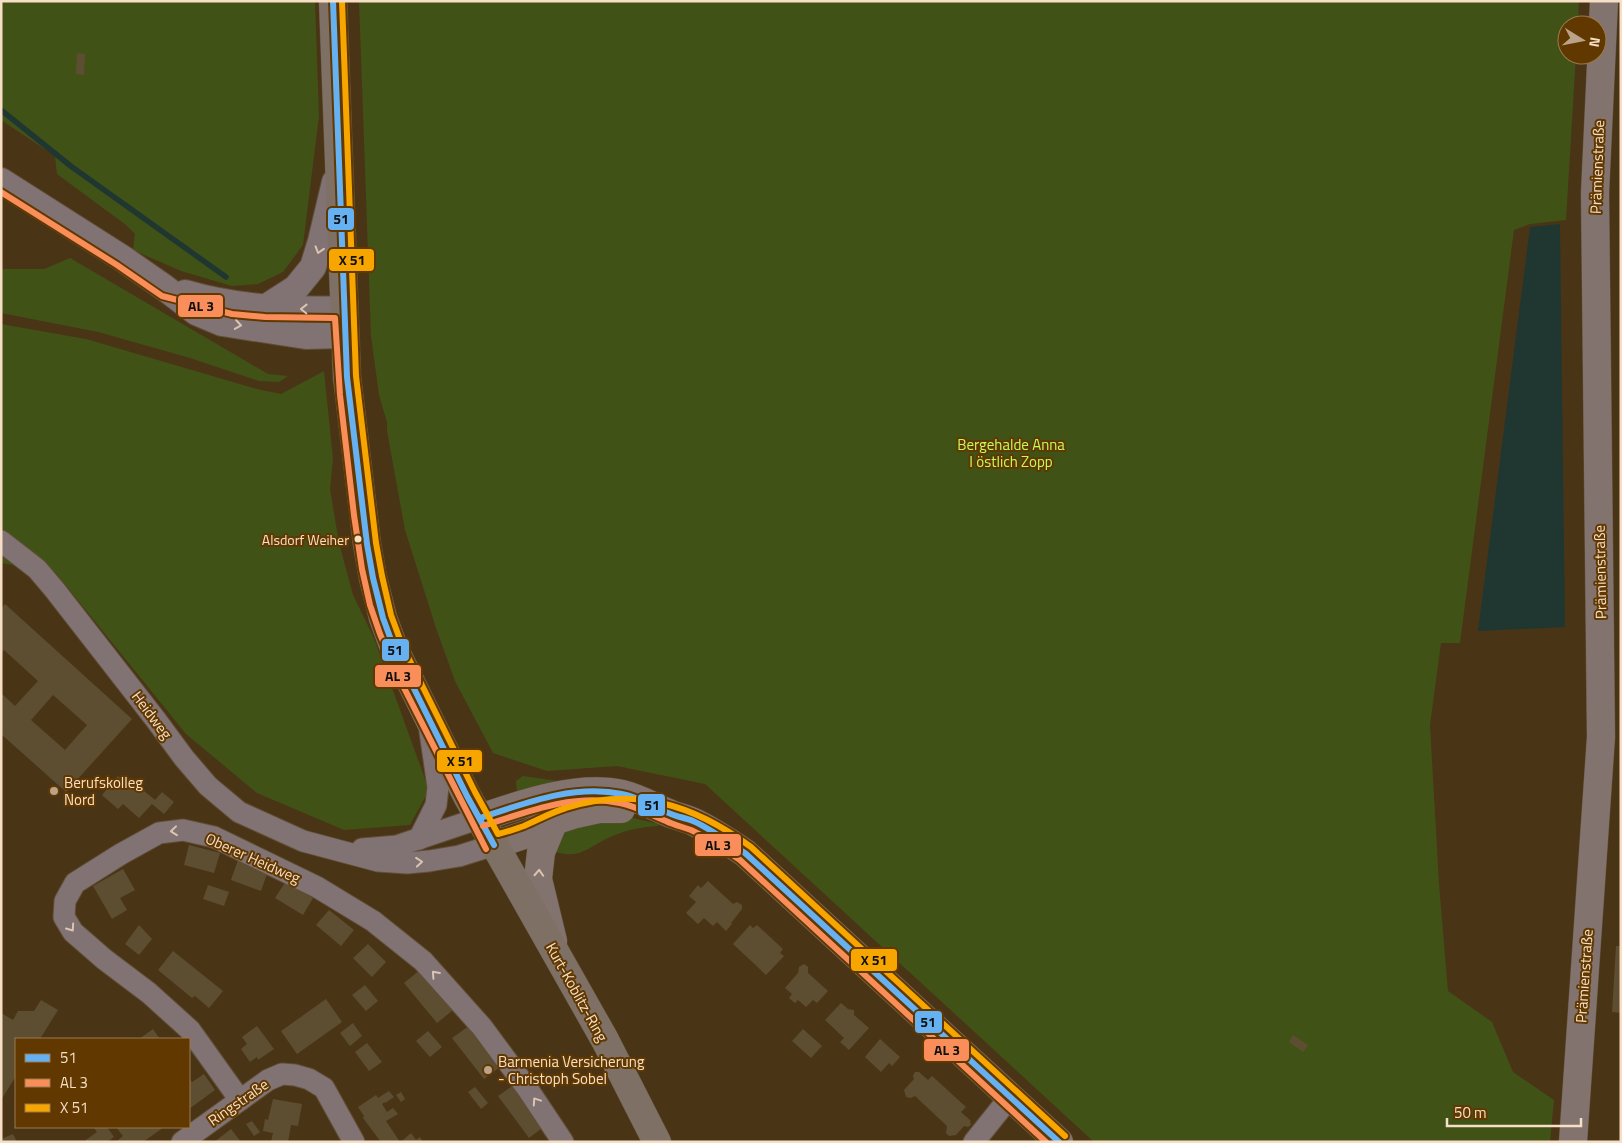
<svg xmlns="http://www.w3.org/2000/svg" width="1622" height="1143" font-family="'Titillium Web',sans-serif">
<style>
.green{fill:#415217}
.water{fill:#203731}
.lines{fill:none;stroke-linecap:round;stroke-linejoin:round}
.stream{stroke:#203731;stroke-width:5.5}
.building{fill:#5d4e31;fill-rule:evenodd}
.minor-casing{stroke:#614f36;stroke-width:23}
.tertiary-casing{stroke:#614f36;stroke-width:28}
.secondary-casing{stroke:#614f36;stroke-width:29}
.primary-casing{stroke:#614f36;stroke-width:29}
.minor{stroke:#817274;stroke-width:21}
.tertiary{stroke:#817274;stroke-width:26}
.secondary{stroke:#83736f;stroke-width:28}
.primary{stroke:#7f7066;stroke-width:28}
.bus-1-casing{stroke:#603800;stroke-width:10}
.bus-2-casing{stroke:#603800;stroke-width:10}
.bus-3-casing{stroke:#603800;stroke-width:10}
.bus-1{stroke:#66b1f2;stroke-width:6}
.bus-2{stroke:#fa8e5a;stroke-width:6}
.bus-3{stroke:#f7a600;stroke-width:6}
.oneway{stroke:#dac4b2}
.oneway2{stroke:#dac4b0}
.bus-dot{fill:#f7dfc6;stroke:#603800;stroke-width:2}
.poi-dot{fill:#baa388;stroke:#603800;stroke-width:2}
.labels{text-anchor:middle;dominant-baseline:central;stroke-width:4;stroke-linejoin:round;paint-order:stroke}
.bus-label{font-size:14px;fill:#f7dfc6;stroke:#603800;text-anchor:end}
.street-label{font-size:15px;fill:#f7dfc6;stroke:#603800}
.park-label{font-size:15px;fill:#c1fc5c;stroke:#603800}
.poi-label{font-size:15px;fill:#f7dfc6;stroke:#603800;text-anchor:start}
.line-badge{stroke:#603800;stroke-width:2}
.pale-badge-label{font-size:14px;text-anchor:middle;font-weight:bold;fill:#111}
</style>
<rect width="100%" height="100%" fill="#4a3416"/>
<g class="green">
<polygon points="1,1 315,1 319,116 303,245 283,272 258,284 232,286 181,271 133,250 135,234 126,225 57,174 55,156 1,120"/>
<polygon points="359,1 1579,1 1578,25 1567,25 1567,55 1576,55 1566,220 1530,224 1514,230 1460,643 1441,643 1430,725 1439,884 1448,991 1492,1022 1513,1072 1554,1100 1550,1142 1094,1142 705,784 617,766 547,771 493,753 455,681 436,628 405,530 387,431 387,422 379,395 371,336"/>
<polygon points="70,258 268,374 288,376 279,382 259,381 190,358 98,332 1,313 1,269 44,269"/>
<polygon points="1,324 86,339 257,389 281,394 324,371 333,459 330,489 339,543 353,595 374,638 429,790 410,825 344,830 257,793 186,734 55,572 1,563"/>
<polygon points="523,776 565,782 517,793 516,781"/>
<path d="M629,817L659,824L658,826C640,827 625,830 608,838C585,849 578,861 550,850L565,830Z"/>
</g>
<polygon class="water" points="1560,224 1565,627 1478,631 1530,227"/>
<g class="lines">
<polyline class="stream" points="1,110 72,167 226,277"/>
</g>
<g class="building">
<polygon points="77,53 85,54 84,75 76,74"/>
<path d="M5,604L132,719L66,792L1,734V693L15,706L38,681L4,650L1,653V609ZM53,695L87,725L65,750L31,720Z"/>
<polygon points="118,776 134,790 138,786 155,800 162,792 174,802 164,814 152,804 139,818 123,804 118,809 102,795"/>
<polygon points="189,845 220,853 214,873 184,865"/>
<polygon points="238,860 268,871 261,891 231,880"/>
<polygon points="123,869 135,890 120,898 127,910 112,919 93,886"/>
<polygon points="286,881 313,898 303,915 275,898"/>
<polygon points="708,881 733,904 737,902 742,905 742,909 731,923 732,924 726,931 717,922 713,926 704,918 698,924 686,913 696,902 689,896 698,885 701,888"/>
<polygon points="208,885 229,892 224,906 203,899"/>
<polygon points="329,910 354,930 341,946 316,925"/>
<polygon points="139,925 152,939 139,955 125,944"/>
<polygon points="750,925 753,928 757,925 783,949 780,953 784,956 766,975 733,944"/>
<polygon points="368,944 386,962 372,977 353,958"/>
<polygon points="1616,946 1621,946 1621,1013 1612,1012"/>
<polygon points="173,951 223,991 209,1008 195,996 192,998 158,970"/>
<polygon points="804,964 808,967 808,973 828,991 817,1003 813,1000 806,1007 798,1000 795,1003 789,998 792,994 785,988 798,973 799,967"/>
<polygon points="420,970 453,1010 437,1023 404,983"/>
<polygon points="365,985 378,1001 366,1011 352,995"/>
<polygon points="326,999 342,1022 297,1054 281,1031"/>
<polygon points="41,1000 58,1010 40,1039 16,1039 16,1076 1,1100 1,1013 13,1020 18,1011 34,1011"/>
<polygon points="841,1003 848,1009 854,1010 854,1015 869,1028 849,1050 840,1042 844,1038 825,1020"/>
<polygon points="353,1023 362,1036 350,1046 340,1033"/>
<polygon points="257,1026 274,1049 258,1060 257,1057 250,1062 241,1049 247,1044 242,1037"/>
<polygon points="469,1026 500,1067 484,1079 452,1038"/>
<polygon points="153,1029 160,1039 139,1039"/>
<polygon points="803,1029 822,1046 811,1058 792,1041"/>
<polygon points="428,1031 442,1047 430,1057 416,1041"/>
<polygon points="1293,1035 1308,1045 1303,1052 1289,1042"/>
<polygon points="880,1039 900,1057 892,1066 889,1063 881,1072 865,1057"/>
<polygon points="367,1043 382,1062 369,1071 355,1052"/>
<polygon points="915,1072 919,1072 928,1080 932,1076 966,1107 961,1112 970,1120 971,1125 968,1127 964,1126 956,1135 949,1136 946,1133 947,1126 915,1096 911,1098 906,1097 904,1090 914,1079 913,1076"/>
<polygon points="204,1074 215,1090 189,1109 189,1078 192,1082"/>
<polygon points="515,1084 545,1126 529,1138 498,1096"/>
<polygon points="475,1087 488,1103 481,1109 468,1092"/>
<polygon points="389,1091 394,1097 385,1103 385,1102 382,1104 387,1112 393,1108 398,1114 386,1121 400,1142 381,1142 363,1118 364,1116 358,1107 376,1095 378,1098"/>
<polygon points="401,1092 405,1099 401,1102 396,1095"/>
<polygon points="273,1099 302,1104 298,1126 291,1125 288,1142 271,1142 273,1133 263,1131 265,1119 268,1120"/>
<polygon points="252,1121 260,1132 254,1136 246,1124"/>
<polygon points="96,1127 107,1127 114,1137 107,1142 83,1142 97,1132 94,1128"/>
<polygon points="116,1127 164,1127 143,1142 118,1142 117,1141 123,1136"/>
<polygon points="231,1129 241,1142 214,1142"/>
<polygon points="411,1133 416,1140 420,1137 423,1142 402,1142 403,1140"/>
<polygon points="13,1134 17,1142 1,1142 1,1139"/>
</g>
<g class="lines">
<g class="minor-casing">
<g id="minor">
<polyline points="1,541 37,569 54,589 156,720 184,758 208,786 239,812 303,841 378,861 407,863 429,861 459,856 494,845"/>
<polyline points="419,839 436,805 438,787 430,732"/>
<polyline points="362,849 397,846 480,818"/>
<polyline points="240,1100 190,1030 149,993 104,959 73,932 64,917 65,901 75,883 121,854 159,833 183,830 214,837 317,887 373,921 423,961 482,1027 527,1088 563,1142"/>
<polyline points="182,1142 268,1080 282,1074 295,1075 309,1079 324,1088 354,1142"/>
<polyline points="974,1142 1010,1097"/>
</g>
</g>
<g class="tertiary-casing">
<g id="tertiary">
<polyline points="1,181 122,258 165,288 196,312 222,323 306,336 344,335"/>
<path d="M185,293C236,308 290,311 343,309"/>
<polyline points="265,308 296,288 313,267 321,241 335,182"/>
</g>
</g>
<g class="secondary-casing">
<g id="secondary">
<path d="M480,818C521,804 578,784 622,794C639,798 654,807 671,814C679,817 688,819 696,823C714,832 729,842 745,853L1059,1142"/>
<polyline points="494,845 527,834 554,821 576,814 599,809 621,809"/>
<polyline points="553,941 538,879 541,852 554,821"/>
<polyline points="1573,1142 1601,737 1595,193 1604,1"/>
</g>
</g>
<g class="primary-casing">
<polyline id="primary" points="333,1 347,377 367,544 373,578 383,618 394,648 467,796 605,1040 657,1142"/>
</g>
<use href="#minor" class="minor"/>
<use href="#tertiary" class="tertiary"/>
<use href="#secondary" class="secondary"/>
<use href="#primary" class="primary"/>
<g class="bus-1-casing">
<g id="bus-1">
<polyline points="333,1 347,377 367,544 373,578 383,618 394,648 467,796 494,845"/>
<path d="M480,818C525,803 574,784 622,794C639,797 655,808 671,814C678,817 686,818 693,821C711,829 728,842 745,853L1059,1142"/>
</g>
</g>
<g class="bus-2-casing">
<g id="bus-2">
<polyline points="1,192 117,265 162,296 232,314 265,317 335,318 340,395 354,515 362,569 370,605 380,634 398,676 486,849"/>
<path d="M483,826C526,812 574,793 620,803C636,806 651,815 666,821C674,825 683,827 691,830C708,838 724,849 740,860L1046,1142"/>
</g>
</g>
<g class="bus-3-casing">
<path id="bus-3" d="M342,1L356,376L376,543L382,576L391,615L402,645L475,792L498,834C507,832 515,829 524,826C538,820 552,812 566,808C636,786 694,805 751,847L1065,1136"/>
</g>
<use href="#bus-1" class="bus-1"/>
<use href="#bus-2" class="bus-2"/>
<use href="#bus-3" class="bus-3"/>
</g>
<defs><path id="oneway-chevron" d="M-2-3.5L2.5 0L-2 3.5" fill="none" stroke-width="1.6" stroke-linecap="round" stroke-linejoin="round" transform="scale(1.25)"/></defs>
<g class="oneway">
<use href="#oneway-chevron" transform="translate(319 250) rotate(107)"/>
<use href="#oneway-chevron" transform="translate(304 309) rotate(-179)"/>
<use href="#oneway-chevron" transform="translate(238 325) rotate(9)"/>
<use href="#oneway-chevron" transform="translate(174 831) rotate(174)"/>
<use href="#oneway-chevron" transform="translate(419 862) rotate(-5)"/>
<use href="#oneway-chevron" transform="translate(71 928) rotate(55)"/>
<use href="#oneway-chevron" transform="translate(435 974) rotate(-132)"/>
<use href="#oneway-chevron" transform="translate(536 1101) rotate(-124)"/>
</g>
<use class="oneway2" href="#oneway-chevron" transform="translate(539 873) rotate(-87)"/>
<circle class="bus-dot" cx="358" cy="539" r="4.5"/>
<g class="poi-dot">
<circle cx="54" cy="791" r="5"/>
<circle cx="488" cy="1070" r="5"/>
</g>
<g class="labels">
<g class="bus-label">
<text x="349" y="539">Alsdorf Weiher</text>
</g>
<g class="street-label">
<text transform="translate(1597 167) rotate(-88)">Prämienstraße</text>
<text transform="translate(1600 572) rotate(-91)">Prämienstraße</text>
<text transform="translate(152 715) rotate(53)">Heidweg</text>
<text transform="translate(253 858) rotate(24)">Oberer Heidweg</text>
<text transform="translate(1584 976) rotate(-86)">Prämienstraße</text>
<text transform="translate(577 992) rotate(61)">Kurt-Koblitz-Ring</text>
<text transform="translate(238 1102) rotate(-35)">Ringstraße</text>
</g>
<g class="park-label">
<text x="1011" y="444">Bergehalde Anna<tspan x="1011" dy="17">I östlich Zopp</tspan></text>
</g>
<g class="poi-label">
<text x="64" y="782">Berufskolleg<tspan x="64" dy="17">Nord</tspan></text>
<text x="498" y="1061">Barmenia Versicherung<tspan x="498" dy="17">- Christoph Sobel</tspan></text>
</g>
</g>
<g class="line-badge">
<rect x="327" y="207" width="28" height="24" rx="5" fill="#66b1f2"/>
<rect x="328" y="248" width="47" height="24" rx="5" fill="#f7a600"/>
<rect x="177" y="294" width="47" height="24" rx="5" fill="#fa8e5a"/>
<rect x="381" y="638" width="29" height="24" rx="5" fill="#66b1f2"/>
<rect x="374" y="664" width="48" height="24" rx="5" fill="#fa8e5a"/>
<rect x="436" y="749" width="47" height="24" rx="5" fill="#f7a600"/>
<rect x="637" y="793" width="29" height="24" rx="5" fill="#66b1f2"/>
<rect x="694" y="833" width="48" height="24" rx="5" fill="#fa8e5a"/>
<rect x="850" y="948" width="48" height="24" rx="5" fill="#f7a600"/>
<rect x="914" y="1010" width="29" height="24" rx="5" fill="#66b1f2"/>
<rect x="923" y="1038" width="47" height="24" rx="5" fill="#fa8e5a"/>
</g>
<g class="pale-badge-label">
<text x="341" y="224">51</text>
<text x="352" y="265">X 51</text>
<text x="201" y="311">AL 3</text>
<text x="395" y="655">51</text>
<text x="398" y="681">AL 3</text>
<text x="460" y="766">X 51</text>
<text x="652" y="810">51</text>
<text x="718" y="850">AL 3</text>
<text x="874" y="965">X 51</text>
<text x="928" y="1027">51</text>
<text x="947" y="1055">AL 3</text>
</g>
<rect width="1622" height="1143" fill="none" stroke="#f7dfc6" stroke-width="5"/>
<rect x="15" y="1038" width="175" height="90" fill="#603800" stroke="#9c7b4f"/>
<rect x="25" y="1054" width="25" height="8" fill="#66b1f2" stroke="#9c7b4f"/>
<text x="60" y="1063" font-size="15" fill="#f7dfc6">51</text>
<rect x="25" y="1079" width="25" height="8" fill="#fa8e5a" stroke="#9c7b4f"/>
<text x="60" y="1088" font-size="15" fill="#f7dfc6">AL 3</text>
<rect x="25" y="1104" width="25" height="8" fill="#f7a600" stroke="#9c7b4f"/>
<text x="60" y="1113" font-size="15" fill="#f7dfc6">X 51</text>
<g transform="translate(1582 40) rotate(100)"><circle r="24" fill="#603800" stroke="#9c7b4f"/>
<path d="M0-4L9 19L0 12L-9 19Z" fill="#baa388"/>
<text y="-8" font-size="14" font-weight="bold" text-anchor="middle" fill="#f7dfc6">N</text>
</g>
<path d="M1447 1118v8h134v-8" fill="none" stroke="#f7dfc6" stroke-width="2.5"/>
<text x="1454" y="1118" font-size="15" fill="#f7dfc6" stroke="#603800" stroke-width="4" paint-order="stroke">50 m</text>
</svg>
